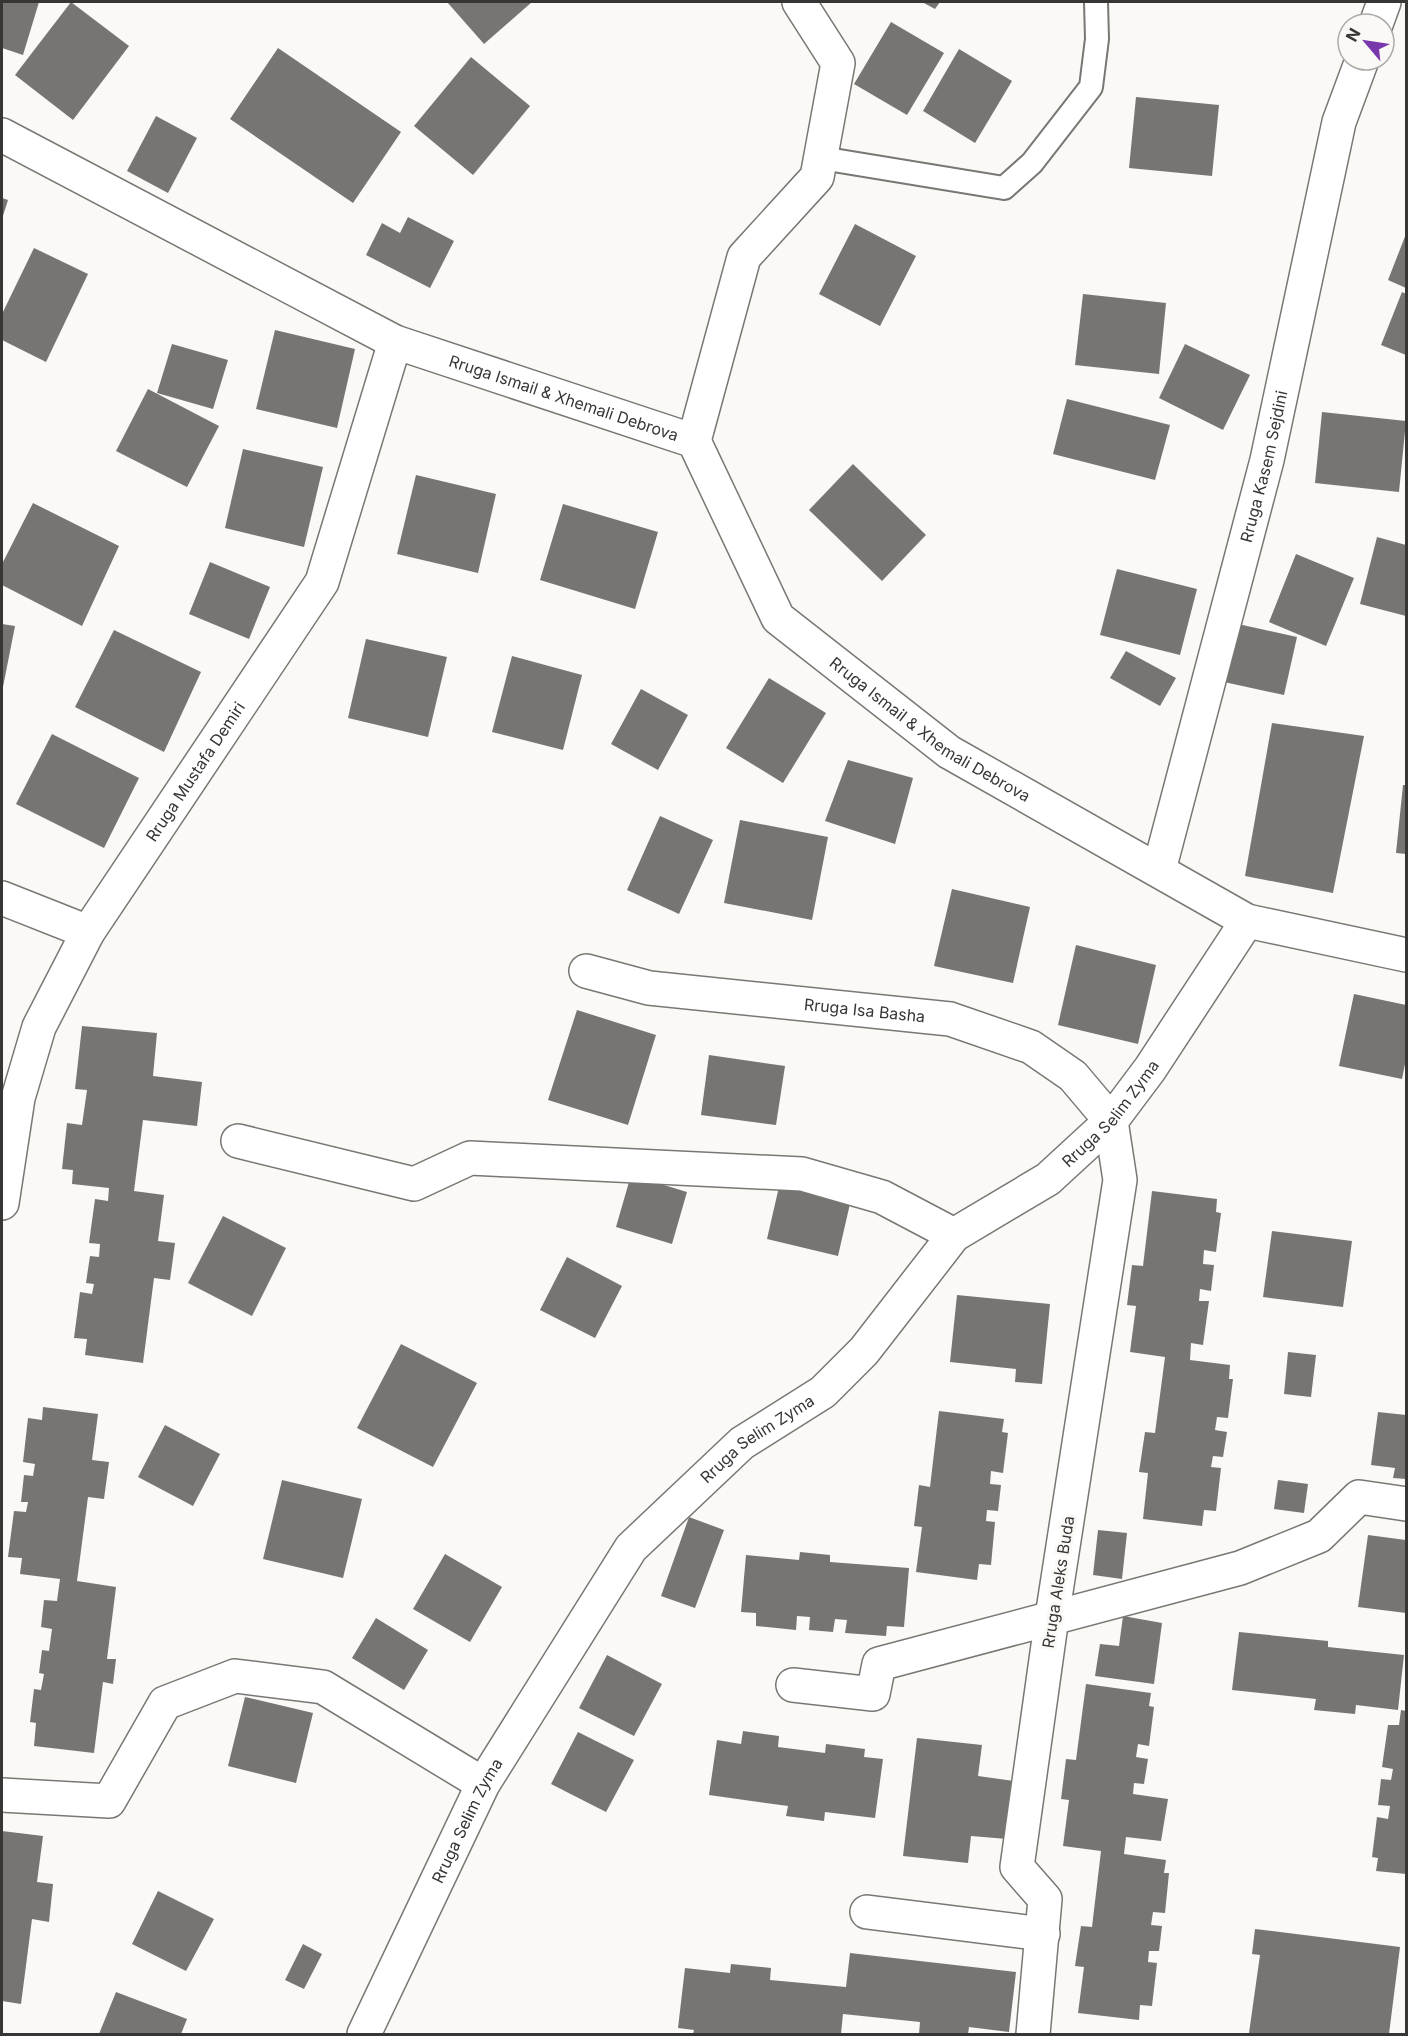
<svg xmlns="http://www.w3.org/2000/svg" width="1408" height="2036" font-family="Inter,sans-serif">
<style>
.building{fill:#777572}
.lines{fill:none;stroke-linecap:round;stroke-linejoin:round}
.lane-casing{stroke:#797774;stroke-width:26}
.street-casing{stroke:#797774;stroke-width:36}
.lane{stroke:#fff;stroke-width:22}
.street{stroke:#fff;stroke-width:33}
.labels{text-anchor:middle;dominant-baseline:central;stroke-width:6;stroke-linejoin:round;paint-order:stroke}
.street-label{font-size:16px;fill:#373635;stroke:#fbf9f6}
</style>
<rect width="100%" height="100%" fill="#fbf9f6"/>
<g class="building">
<polygon points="2,2 39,2 23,55 2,48"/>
<polygon points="71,2 129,46 73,120 15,75"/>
<polygon points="447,2 532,2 484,44"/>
<polygon points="922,2 940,2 935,9"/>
<polygon points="891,22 944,53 907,115 854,84"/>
<polygon points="278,48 401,132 353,203 230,119"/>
<polygon points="959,49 1012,81 975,143 923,111"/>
<polygon points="471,57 530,106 473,175 414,126"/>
<polygon points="1136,97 1219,105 1212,176 1129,168"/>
<polygon points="156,116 197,138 168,193 127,171"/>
<polygon points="2,198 8,200 2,219"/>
<polygon points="408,217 454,241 430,288 366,255 382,223 400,233"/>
<polygon points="855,224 916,256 880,326 819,294"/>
<polygon points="1406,234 1406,288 1388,280"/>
<polygon points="34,248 88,274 46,362 2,340 2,314"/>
<polygon points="1402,292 1406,294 1406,355 1381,345"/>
<polygon points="1083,294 1166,303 1159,374 1075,365"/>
<polygon points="275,330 355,349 337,428 256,409"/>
<polygon points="172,344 228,360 213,409 157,393"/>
<polygon points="1185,344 1250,375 1223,430 1159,398"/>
<polygon points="148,389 219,426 187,487 116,451"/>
<polygon points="1067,399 1170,425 1155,480 1053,454"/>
<polygon points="1322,412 1406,421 1399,492 1315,483"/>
<polygon points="243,449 323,467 304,547 225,528"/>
<polygon points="853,464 926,535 882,581 809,510"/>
<polygon points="416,475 496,494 478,573 397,554"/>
<polygon points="33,503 119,546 82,626 2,585 2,564"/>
<polygon points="563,504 658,532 635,609 540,580"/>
<polygon points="1377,537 1406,545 1406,616 1360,604"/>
<polygon points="1296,554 1354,578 1326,646 1269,622"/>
<polygon points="210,562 270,587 249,639 189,614"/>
<polygon points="1117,569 1197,589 1180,655 1100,635"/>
<polygon points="2,624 15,626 3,687 2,687"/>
<polygon points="1238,624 1297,637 1284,695 1224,682"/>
<polygon points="114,630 201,672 164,752 75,707"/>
<polygon points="366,639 447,657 428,737 348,718"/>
<polygon points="1126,651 1176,678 1160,706 1110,678"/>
<polygon points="512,656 582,675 563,750 492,732"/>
<polygon points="769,678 826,713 783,783 726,748"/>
<polygon points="641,689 688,715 658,770 611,744"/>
<polygon points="1272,723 1364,736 1333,893 1245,876"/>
<polygon points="52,734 139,778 104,848 16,804"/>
<polygon points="848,760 913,778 895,844 825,821"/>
<polygon points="1403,785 1406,785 1406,854 1396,853"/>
<polygon points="660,816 713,840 679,914 627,890"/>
<polygon points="740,820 828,837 812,920 724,903"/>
<polygon points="952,889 1030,907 1013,983 934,966"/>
<polygon points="1076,945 1156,965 1138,1044 1058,1025"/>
<polygon points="1354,994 1406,1005 1406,1059 1402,1079 1339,1066"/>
<polygon points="577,1010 656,1035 628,1125 548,1100"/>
<polygon points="82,1026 157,1033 153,1076 202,1082 197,1126 143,1120 134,1191 164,1195 158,1241 175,1243 170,1280 154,1278 143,1363 85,1355 87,1339 74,1338 80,1292 92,1294 94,1284 86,1283 90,1256 99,1257 100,1244 89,1243 95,1199 108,1201 109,1188 72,1184 73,1170 62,1169 67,1123 82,1125 87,1090 75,1089"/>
<polygon points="709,1055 785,1066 776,1125 701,1115"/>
<polygon points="631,1175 687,1192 672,1244 616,1227"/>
<polygon points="781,1178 852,1195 838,1256 767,1239"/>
<polygon points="1152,1191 1217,1199 1216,1212 1221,1213 1216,1252 1204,1250 1203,1264 1214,1265 1211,1291 1200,1289 1199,1301 1209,1301 1203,1345 1191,1343 1190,1360 1230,1365 1229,1379 1233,1379 1228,1418 1217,1417 1215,1430 1227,1432 1223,1457 1213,1456 1211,1467 1221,1468 1216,1511 1204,1510 1202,1526 1143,1519 1148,1473 1139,1472 1145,1432 1155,1433 1165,1357 1130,1352 1136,1306 1127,1305 1132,1265 1143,1266"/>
<polygon points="223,1216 286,1248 252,1316 188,1283"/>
<polygon points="1272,1231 1352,1241 1343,1307 1263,1297"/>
<polygon points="567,1257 622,1286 595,1338 540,1310"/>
<polygon points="957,1295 1050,1304 1042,1384 1015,1382 1016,1369 950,1362"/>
<polygon points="401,1344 477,1383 433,1467 357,1428"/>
<polygon points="1288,1352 1316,1355 1311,1397 1284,1394"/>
<polygon points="43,1407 98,1414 92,1460 109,1462 104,1499 88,1497 77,1581 116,1587 107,1659 116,1659 113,1684 103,1682 94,1753 34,1746 36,1723 30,1722 34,1689 41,1690 44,1674 39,1673 42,1650 49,1651 52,1629 41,1627 44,1600 57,1601 60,1579 20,1574 22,1558 8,1557 14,1511 26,1512 28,1502 21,1502 24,1475 33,1476 35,1464 23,1462 28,1418 42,1420"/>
<polygon points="939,1411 1004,1419 1002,1432 1008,1433 1003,1473 991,1471 990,1484 1001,1485 998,1511 987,1510 986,1521 995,1522 991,1565 979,1564 977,1580 916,1572 922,1527 914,1526 919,1485 930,1487"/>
<polygon points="1378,1412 1406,1415 1406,1479 1393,1478 1395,1468 1371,1465"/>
<polygon points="165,1425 220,1454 193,1506 138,1477"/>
<polygon points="282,1480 362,1499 343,1578 263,1559"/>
<polygon points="1278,1480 1308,1484 1304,1513 1274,1509"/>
<polygon points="689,1517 724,1530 695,1608 661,1596"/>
<polygon points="1098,1530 1127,1533 1122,1579 1093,1575"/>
<polygon points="1368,1535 1406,1540 1406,1613 1358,1607"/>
<polygon points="800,1552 830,1555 830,1562 909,1568 904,1627 887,1626 886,1636 845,1633 847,1620 835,1619 833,1632 809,1630 810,1617 797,1616 796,1630 756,1626 756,1613 741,1612 746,1555 799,1560"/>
<polygon points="445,1554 502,1587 470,1642 413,1609"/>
<polygon points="1123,1616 1162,1623 1154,1684 1095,1676 1100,1644 1119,1646"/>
<polygon points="376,1618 428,1650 404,1690 352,1658"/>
<polygon points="1239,1632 1328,1641 1328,1647 1404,1655 1398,1710 1356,1705 1355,1714 1314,1710 1316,1699 1232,1690"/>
<polygon points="607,1655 662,1684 634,1736 579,1708"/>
<polygon points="1086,1684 1151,1693 1149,1706 1154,1707 1149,1746 1138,1744 1136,1757 1148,1759 1144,1784 1134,1783 1133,1794 1168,1799 1161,1841 1126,1837 1124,1854 1166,1860 1164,1873 1169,1873 1165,1913 1153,1912 1151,1925 1162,1926 1159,1951 1149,1951 1148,1962 1157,1963 1152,2006 1140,2005 1139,2020 1078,2013 1084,1967 1075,1966 1081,1926 1092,1927 1101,1851 1063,1846 1069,1800 1061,1799 1066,1759 1076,1760"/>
<polygon points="245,1697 313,1713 296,1783 228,1766"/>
<polygon points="1401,1710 1406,1711 1406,1874 1376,1871 1378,1858 1372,1857 1377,1817 1388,1819 1390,1806 1378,1805 1381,1779 1391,1780 1393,1769 1382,1767 1388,1725 1399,1725"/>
<polygon points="743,1731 779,1736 778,1747 825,1753 826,1744 865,1749 864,1757 883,1759 875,1818 825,1812 824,1821 786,1816 788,1806 709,1795 717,1740 741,1744"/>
<polygon points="578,1732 634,1760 606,1812 551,1784"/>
<polygon points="917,1738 982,1745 978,1776 1014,1781 1007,1839 971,1836 968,1863 903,1856"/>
<polygon points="2,1831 43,1836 37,1882 53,1884 49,1922 32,1919 21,2004 2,2001"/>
<polygon points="158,1891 214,1919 186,1971 132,1944"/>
<polygon points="1255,1929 1400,1947 1389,2034 1249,2033 1260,1955 1252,1954"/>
<polygon points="303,1944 322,1954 304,1989 285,1980"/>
<polygon points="850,1953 1016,1972 1009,2032 969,2027 968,2034 919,2034 920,2022 843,2014 841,2034 693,2034 694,2030 678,2028 685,1968 730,1973 731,1964 771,1968 770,1980 846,1987"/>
<polygon points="116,1992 187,2019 181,2034 99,2034"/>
</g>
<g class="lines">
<g class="lane-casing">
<polyline id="lane" points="821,158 1004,188 1032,163 1091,87 1097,39 1096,2"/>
</g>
<g class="street-casing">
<g id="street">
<polyline points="1376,24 1384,2"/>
<path id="s1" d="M2,135L395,342L694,441L778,618L949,752L1247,921L1406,955"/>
<polyline points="694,441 744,257 817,177 838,63 799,2"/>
<path id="s2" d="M1159,870L1267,460L1339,122L1362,60"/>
<polyline points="2,898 88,932"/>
<path id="s3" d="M586,971L649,988L950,1019L1031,1047L1073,1076L1111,1121L1120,1180L1052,1617L1017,1867L1045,1899L1033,2034"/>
<polyline points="238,1141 414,1184 470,1158 802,1174 882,1197 954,1235"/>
<path id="s4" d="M2,1203L18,1098L39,1027L88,932L322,582L395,342"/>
<polyline points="793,1685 873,1694 879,1664 1240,1568 1319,1536 1359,1497 1406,1504"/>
<polyline points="2,1795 109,1801 165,1703 235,1676 323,1687 483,1784"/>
<polyline points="867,1912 1043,1934"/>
<path id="s5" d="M364,2034L483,1784L631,1548L742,1443L823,1392L864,1351L954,1235L1048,1179L1111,1121L1150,1069L1247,921"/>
</g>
</g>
<use href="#lane" class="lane"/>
<use href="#street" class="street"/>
</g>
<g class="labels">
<g class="street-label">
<text stroke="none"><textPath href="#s1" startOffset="622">Rruga Ismail &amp; Xhemali Debrova</textPath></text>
<text stroke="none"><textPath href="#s2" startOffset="417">Rruga Kasem Sejdini</textPath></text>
<text stroke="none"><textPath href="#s1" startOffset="1144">Rruga Ismail &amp; Xhemali Debrova</textPath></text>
<text stroke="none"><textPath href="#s4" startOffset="480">Rruga Mustafa Demiri</textPath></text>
<text stroke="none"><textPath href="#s3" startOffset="282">Rruga Isa Basha</textPath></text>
<text stroke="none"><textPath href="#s5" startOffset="1209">Rruga Selim Zyma</textPath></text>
<text stroke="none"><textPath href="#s5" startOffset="723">Rruga Selim Zyma</textPath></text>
<text transform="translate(1058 1582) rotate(-81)">Rruga Aleks Buda</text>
<text stroke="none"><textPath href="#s5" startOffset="237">Rruga Selim Zyma</textPath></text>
</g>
</g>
<rect width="1408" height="2036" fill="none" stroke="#373635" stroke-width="6"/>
<g transform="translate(1366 42) rotate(299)"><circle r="28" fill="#fbf9f6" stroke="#adaba9" stroke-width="1.5"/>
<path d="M0-4.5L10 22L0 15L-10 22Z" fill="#7937ac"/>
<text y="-9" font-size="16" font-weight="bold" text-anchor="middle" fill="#373635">N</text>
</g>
</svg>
